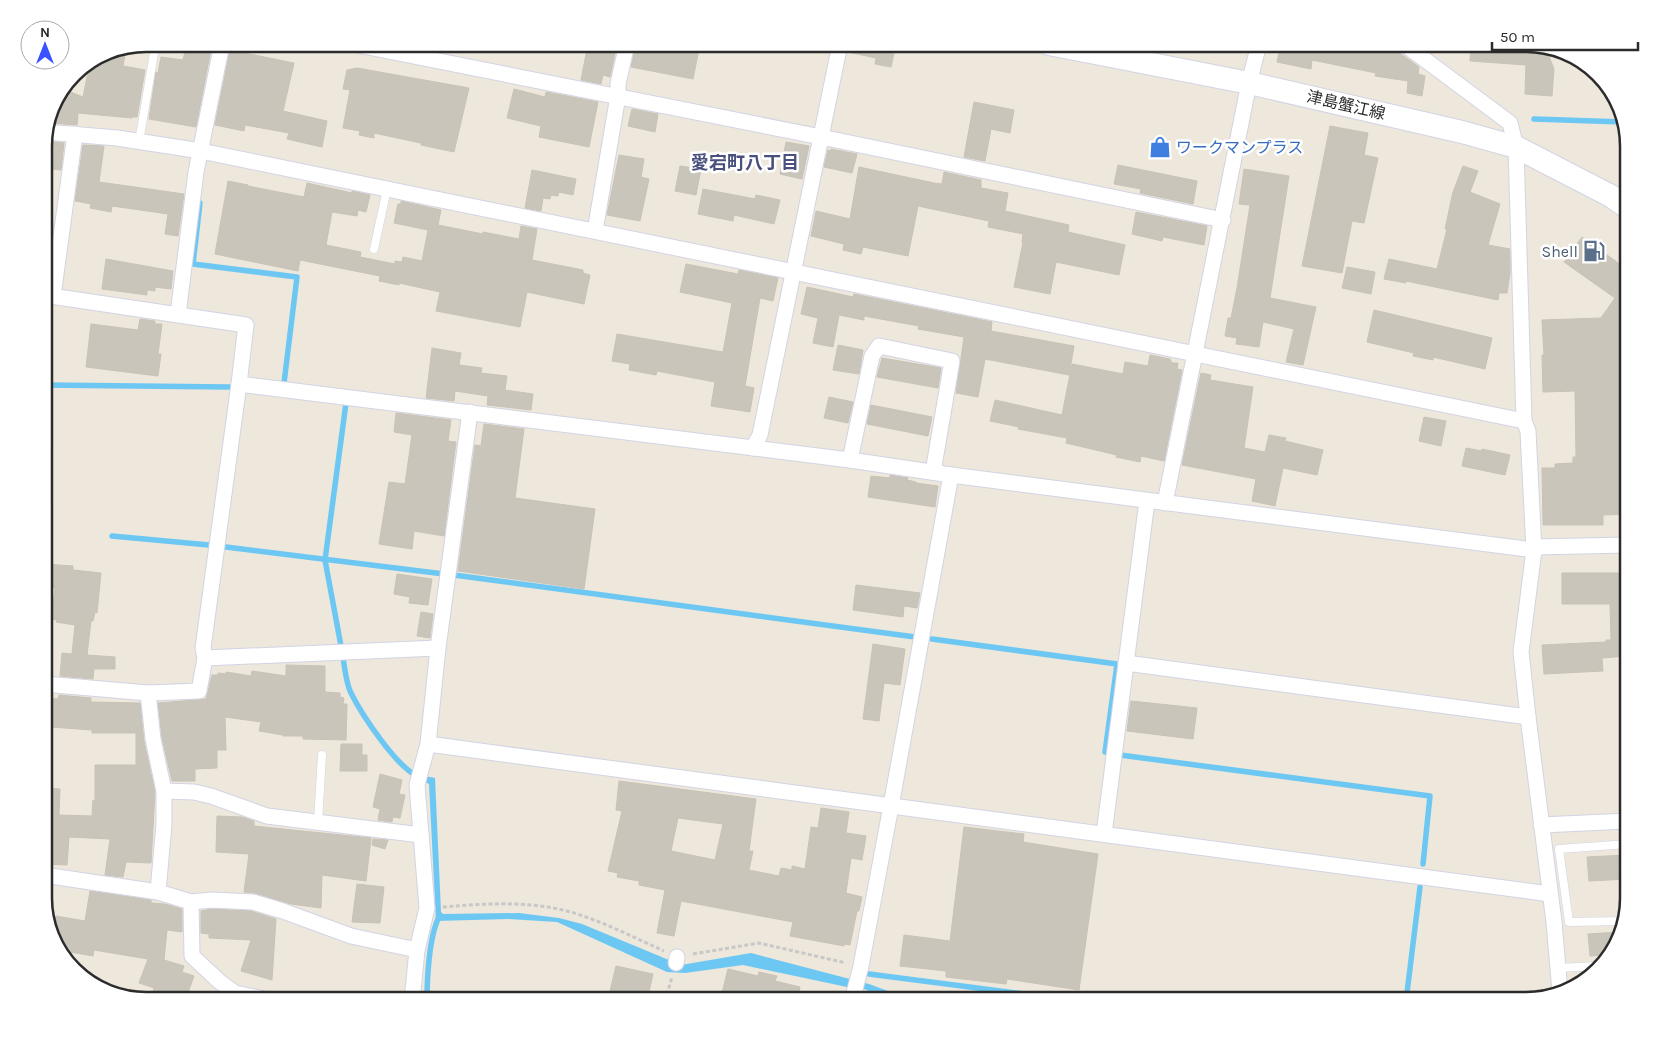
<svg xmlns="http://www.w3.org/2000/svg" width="1672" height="1045" font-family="Karla,'Noto Sans JP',sans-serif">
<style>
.water{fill:#6cc7f3}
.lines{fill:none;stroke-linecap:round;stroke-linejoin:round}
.stream{stroke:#6cc7f3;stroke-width:5.5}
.building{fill:#c9c5bb;stroke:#c9c3b6;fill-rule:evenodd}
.service-casing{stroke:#d2d4e4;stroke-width:9}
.minor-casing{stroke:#d2d4e4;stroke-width:17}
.secondary-casing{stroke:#d2d4e4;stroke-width:24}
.path{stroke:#c8c8c8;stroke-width:3;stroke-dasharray:4 2.5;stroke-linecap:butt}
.service{stroke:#fff;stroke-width:8}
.minor{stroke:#fff;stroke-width:15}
.secondary{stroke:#fff;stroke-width:22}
.labels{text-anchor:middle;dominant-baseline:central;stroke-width:5;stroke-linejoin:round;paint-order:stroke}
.street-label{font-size:16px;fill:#2b2b2b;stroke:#fff}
.shop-label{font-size:16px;fill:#366cbe;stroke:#fff;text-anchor:start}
.service-label{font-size:16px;fill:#4e5e75;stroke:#fff;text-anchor:end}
.neighbourhood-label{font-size:18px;font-weight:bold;fill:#49507d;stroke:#fff}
.rim{fill:none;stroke:#2b2b2b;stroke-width:2.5}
</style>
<rect width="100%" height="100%" fill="#ede7dc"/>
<polygon class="water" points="414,774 435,778 441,912 443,914 519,913 559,918 582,924 681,965 751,953 869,984 915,1001 895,1001 864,989 847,987 743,965 685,973 667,972 557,922 508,919 436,921 429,784 413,776"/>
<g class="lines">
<g class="stream">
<polyline points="1534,119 1623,122"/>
<polyline points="200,203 193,264 297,277 284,383"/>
<polyline points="44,385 230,387"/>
<polyline points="340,402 346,403 325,560 341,646"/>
<polyline points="112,536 209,545"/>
<polyline points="226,547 444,574"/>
<polyline points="454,575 915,637"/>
<polyline points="932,639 1117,664 1105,752 1110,753"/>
<path d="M343,658C345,669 346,683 351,693C362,715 397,768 419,777"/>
<polyline points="1120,755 1430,796 1423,864"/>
<polyline points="869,974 1077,1001"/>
<path d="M427,1001C427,978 429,937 439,917"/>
<polyline points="1406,1001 1420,887"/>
</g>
</g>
<g class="building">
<polygon points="187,44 212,44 196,127 149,119 156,72 158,73 161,57 183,60"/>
<polygon points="588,44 617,44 610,77 603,75 601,84 581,80"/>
<polygon points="636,44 648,44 679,50 680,44 700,44 693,79 631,67"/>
<polygon points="849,44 896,44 891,67 875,64 876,58 848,52"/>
<polygon points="1281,44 1395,44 1398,52 1419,67 1418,74 1425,76 1422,96 1407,93 1408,81 1375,76 1376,73 1312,60 1311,69 1277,62"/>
<polygon points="1471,44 1526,44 1546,49 1554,69 1552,96 1525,94 1526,65 1470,61"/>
<polygon points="126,48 123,66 145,70 137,117 132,117 132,118 78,113 77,125 49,123 54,101 63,89 83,97 90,63 107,51"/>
<polygon points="230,50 294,63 283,111 327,121 322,147 287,139 289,133 245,125 244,131 215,125"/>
<polygon points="357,68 469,88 454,152 421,145 421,143 374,133 374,138 359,135 360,131 343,128 350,90 343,89 347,70"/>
<polygon points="514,89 545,97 546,92 598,102 589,147 539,137 541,126 507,118"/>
<polygon points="974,102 1014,110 1010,133 991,129 985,161 964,157"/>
<polygon points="632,109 658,114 655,132 628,126"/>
<polygon points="1330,126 1368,133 1364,155 1378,158 1364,223 1352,221 1342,273 1302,266"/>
<polygon points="44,141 64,143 61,170 44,168"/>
<polygon points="786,142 809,146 802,179 780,174"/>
<polygon points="83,145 104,146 99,182 184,194 178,236 165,234 168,214 112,206 111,212 90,208 91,204 75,201"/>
<polygon points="831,149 857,154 852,173 824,167 828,150 831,151"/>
<polygon points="619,155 644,159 641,177 649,179 640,221 607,215"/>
<polygon points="1118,165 1197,181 1193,204 1140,193 1141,189 1114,184"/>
<polygon points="680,166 701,169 696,195 675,191"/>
<polygon points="1463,166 1478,171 1470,192 1500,204 1488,245 1510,249 1510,273 1507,293 1499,293 1498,300 1406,281 1406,283 1384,279 1389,259 1437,269 1447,229 1445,229 1453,192"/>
<polygon points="859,167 934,183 942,184 944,172 981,180 981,188 1008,193 1005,211 1069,225 1068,232 1125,245 1119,275 1056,262 1050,294 1014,287 1023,242 1022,242 1023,234 988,227 989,221 918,206 908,256 863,247 861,254 843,250 844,244 811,236 816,211 850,219"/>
<polygon points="1244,169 1289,176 1270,298 1316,307 1303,365 1286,362 1294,329 1263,322 1259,347 1236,344 1237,338 1225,336 1228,318 1231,318 1237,288 1250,205 1239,204"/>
<polygon points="532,170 576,179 573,195 559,192 558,196 551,195 550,199 543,198 541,211 525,208"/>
<polygon points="228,181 248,185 248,186 304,197 307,183 352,193 352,191 370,195 366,212 358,210 357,216 332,212 326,245 361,252 360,257 395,264 395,261 402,262 403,257 422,261 428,230 394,223 398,204 401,204 401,201 441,210 438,225 483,234 483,232 519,239 521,226 537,229 532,260 583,270 583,273 590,275 584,304 527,292 520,327 436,311 440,292 399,283 399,285 379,281 380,276 300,260 298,271 215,254"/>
<polygon points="703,189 755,199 756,195 780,200 774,224 734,215 733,221 698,214"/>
<polygon points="1136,212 1207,226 1204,245 1163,237 1162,241 1132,234"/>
<polygon points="1582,237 1628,270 1628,307 1623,303 1625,352 1628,352 1628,514 1603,515 1603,525 1543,525 1542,468 1555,468 1555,464 1573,463 1573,457 1576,457 1575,391 1543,392 1542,355 1544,355 1542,320 1601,318 1615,298 1564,262"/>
<polygon points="106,259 173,271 171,289 155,287 155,291 147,290 147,295 102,289"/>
<polygon points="686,264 738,274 739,270 778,278 773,301 760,298 745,386 754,388 750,412 711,406 715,382 657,371 656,375 629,370 630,364 612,361 617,334 723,352 732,303 680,292"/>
<polygon points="1347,267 1375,272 1371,294 1342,288"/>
<polygon points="807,287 853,297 854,294 992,322 991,331 1074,346 1069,375 985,359 978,397 956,393 964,337 918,329 919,326 864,316 864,320 839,315 833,347 813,343 818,318 801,314"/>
<polygon points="1374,310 1492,338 1485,369 1433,357 1433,360 1413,356 1414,353 1367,342"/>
<polygon points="140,319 155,321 155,324 162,324 158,354 161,354 158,376 86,367 91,324 138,330"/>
<polygon points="838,345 863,350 859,374 833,370"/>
<polygon points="432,348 461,353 459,365 482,368 481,373 507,376 505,390 533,394 531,410 487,405 488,396 455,391 454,401 426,398"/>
<polygon points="1150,355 1170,359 1172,363 1178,363 1177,369 1182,370 1164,461 1141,456 1140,462 1116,457 1117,455 1066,443 1067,438 1018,429 1019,427 990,421 995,400 1062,415 1072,364 1123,374 1125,362 1148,366"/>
<polygon points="882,358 941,368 938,388 877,377"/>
<polygon points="1201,373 1211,375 1210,380 1253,387 1244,448 1265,452 1269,435 1286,438 1285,441 1323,450 1317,475 1283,468 1275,506 1252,501 1256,479 1182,465"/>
<polygon points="829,397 853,402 848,423 824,418"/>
<polygon points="871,405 932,417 928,436 867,424"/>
<polygon points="396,413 451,420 448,441 456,442 444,536 414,531 412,549 379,544 389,482 405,484 412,435 394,432"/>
<polygon points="1424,417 1446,421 1441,446 1419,441"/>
<polygon points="484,424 524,429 515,498 595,509 584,589 458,571 475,445 481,446"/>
<polygon points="1466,448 1482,451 1482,449 1510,455 1505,475 1462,466"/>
<polygon points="890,475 908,478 907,480 916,482 916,483 938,486 935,507 868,497 871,476 890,478"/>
<polygon points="44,564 73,566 73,570 101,573 97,613 95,612 93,621 91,621 87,655 115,657 115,669 94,669 93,679 60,676 62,653 72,654 75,625 56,622 57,620 51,619 55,588 44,587"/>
<polygon points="1562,573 1625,573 1627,656 1602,658 1603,671 1544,674 1542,645 1606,642 1606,640 1611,640 1610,604 1562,604"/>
<polygon points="397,574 432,579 428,605 409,603 410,597 394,594"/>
<polygon points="856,585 920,593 917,608 904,606 903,617 853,610"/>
<polygon points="421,612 433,614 430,638 417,636"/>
<polygon points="873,644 905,649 900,685 884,683 879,721 863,719"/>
<polygon points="286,665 325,666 325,692 340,693 340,697 344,698 343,704 347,704 346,740 303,739 303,736 283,736 283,735 259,731 261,722 225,717 226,750 217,750 217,768 195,769 195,781 172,781 162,738 158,703 206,699 212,675 218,675 218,673 226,674 226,672 251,676 252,671 286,676"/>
<polygon points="59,695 91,698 91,702 140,703 144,741 155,792 151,863 126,862 123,877 105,875 110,839 69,837 67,865 46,864 46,853 44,853 44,788 60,789 59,815 92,816 93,800 95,801 95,765 136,765 136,733 92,733 92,730 51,727 51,724 44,723 44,698 58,699"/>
<polygon points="1131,701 1197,708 1193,739 1127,731"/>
<polygon points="341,744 362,744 362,755 367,755 367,771 340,771"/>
<polygon points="380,774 402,780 399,794 405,795 400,818 393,817 392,822 378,820 380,809 373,807"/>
<path d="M619,781L756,799L749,851H753L749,870L779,876L781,868L792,870V866L805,869L811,827L818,828L821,808L849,812L846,833L866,836L862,860L851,858L846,893L862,897L859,911H857L850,945L844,944V946L790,936L793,922L681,901L674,936L657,933L665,890L639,885V881L617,877L618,873L608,871L622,811L616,810ZM678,818L723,824L715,860L671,851Z"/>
<polygon points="217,816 242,817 254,821 254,826 371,838 366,881 322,875 321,908 291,904 255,893 244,892 249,854 216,852"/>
<polygon points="964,827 1024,834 1023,842 1098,854 1079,990 1007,979 1006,984 946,977 946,971 900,966 904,935 950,941"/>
<polygon points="373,839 388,840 385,849 372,845"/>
<polygon points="1628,855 1628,879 1589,881 1587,857"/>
<polygon points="357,884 384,887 380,923 352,922"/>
<polygon points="90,891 151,900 151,903 165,904 182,909 182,932 167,930 164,960 184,966 182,972 194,976 186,998 183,1001 150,1001 154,988 139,983 148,959 94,950 93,956 58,950 48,917 55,919 56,916 85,921"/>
<polygon points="212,909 251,911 276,919 272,980 241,971 251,940 209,938 209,934 201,933 201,911"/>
<polygon points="1619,932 1614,950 1609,955 1590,956 1588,934"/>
<polygon points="616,966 653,974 647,1001 630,999 631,996 610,991"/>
<polygon points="728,969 758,976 759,972 777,976 775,981 800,987 797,1001 720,1001"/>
</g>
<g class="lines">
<g class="service-casing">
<g id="service">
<polyline points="139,142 154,53"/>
<polyline points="374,249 387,189"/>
<polyline points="318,822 322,755"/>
<polyline points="1622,921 1569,922 1559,849 1628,844"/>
<polyline points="1558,968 1598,966"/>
</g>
</g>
<g class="minor-casing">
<g id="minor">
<polyline points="353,44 821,137 1223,220"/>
<polyline points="1404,44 1510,123 1516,147 1524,421 1528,431 1534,550 1521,652 1528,717 1554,922 1560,992"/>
<polyline points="46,132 117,138 201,151 1524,421"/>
<polyline points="595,231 618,96 618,84 627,44"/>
<polyline points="44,295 246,325 239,384 850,460 951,475 1534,550"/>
<polyline points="53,296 75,134"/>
<polyline points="178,314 196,172 222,44"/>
<polyline points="753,448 760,435 840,44"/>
<polyline points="850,460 872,356 879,346 952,361 933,472"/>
<polyline points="1165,503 1249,83 1259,44"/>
<polyline points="1534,547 1628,545"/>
<polyline points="205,658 438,648"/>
<polyline points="1126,663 1528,717"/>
<polyline points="44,684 148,693 199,691 205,658 203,648 239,384"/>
<polyline points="148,693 153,739 164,791 164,824 158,892"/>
<polyline points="428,744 1550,894"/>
<polyline points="164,791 194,792 211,796 267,816 421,835"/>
<polyline points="1541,825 1628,821"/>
<polyline points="1104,834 1147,501"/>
<polyline points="44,875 158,892 191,902 192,956 220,982 235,993 274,1001"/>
<polyline points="191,902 212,900 253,902 283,911 351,936 417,950"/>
<polyline points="676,963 677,957"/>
<polyline points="412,1001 417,950 427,908 417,785 428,744 438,648 470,412"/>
<polyline points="852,1001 861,966 891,806 951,475"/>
</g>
</g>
<g class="secondary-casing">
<polyline id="secondary" points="1049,44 1249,83 1462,132 1516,147 1611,196 1628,208"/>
</g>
<g class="path">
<path d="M443,907C489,903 540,900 583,916C610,925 637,939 664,951"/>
<polyline points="693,954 759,943 846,963"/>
<polyline points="665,1001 672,977"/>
</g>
<use href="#service" class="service"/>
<use href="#minor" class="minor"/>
<use href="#secondary" class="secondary"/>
</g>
<defs>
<g id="shop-bare" transform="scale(1.725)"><path d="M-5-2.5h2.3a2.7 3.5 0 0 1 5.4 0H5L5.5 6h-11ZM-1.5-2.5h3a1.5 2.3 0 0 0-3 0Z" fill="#3f7fe0" stroke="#fff" stroke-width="2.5" paint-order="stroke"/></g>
<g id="fuel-bare" transform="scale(1.725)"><path d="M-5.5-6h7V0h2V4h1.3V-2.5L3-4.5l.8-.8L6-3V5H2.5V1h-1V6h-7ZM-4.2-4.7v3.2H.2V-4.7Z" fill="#5c6f8a" stroke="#fff" stroke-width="2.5" paint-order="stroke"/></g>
</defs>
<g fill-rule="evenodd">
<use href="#shop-bare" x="1160" y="147"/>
<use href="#fuel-bare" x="1594" y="251"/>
</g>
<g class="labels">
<g class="street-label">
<text transform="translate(1346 105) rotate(13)">津島蟹江線</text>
</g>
<g class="shop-label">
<text x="1176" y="147">ワークマンプラス</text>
</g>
<g class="service-label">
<text x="1578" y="251">Shell</text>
</g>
<g class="neighbourhood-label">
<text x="745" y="163">愛宕町八丁目</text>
</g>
</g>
<path d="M0 0H1672V1045H0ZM146 52H1526A94 94 0 0 1 1620 146V898A94 94 0 0 1 1526 992H146A94 94 0 0 1 52 898V146A94 94 0 0 1 146 52Z" fill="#fff" fill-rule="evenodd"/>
<path class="rim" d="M146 52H1526A94 94 0 0 1 1620 146V898A94 94 0 0 1 1526 992H146A94 94 0 0 1 52 898V146A94 94 0 0 1 146 52Z"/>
<g transform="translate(45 45)"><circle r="24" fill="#ffffff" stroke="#aaaaaa"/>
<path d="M0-4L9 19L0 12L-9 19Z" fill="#3852ff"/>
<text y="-8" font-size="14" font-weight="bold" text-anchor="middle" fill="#2b2b2b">N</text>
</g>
<path d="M1492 42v8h146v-8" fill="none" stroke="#2b2b2b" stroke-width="2.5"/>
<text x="1500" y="42" font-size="15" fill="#2b2b2b" stroke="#ffffff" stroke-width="4" paint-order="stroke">50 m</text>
</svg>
